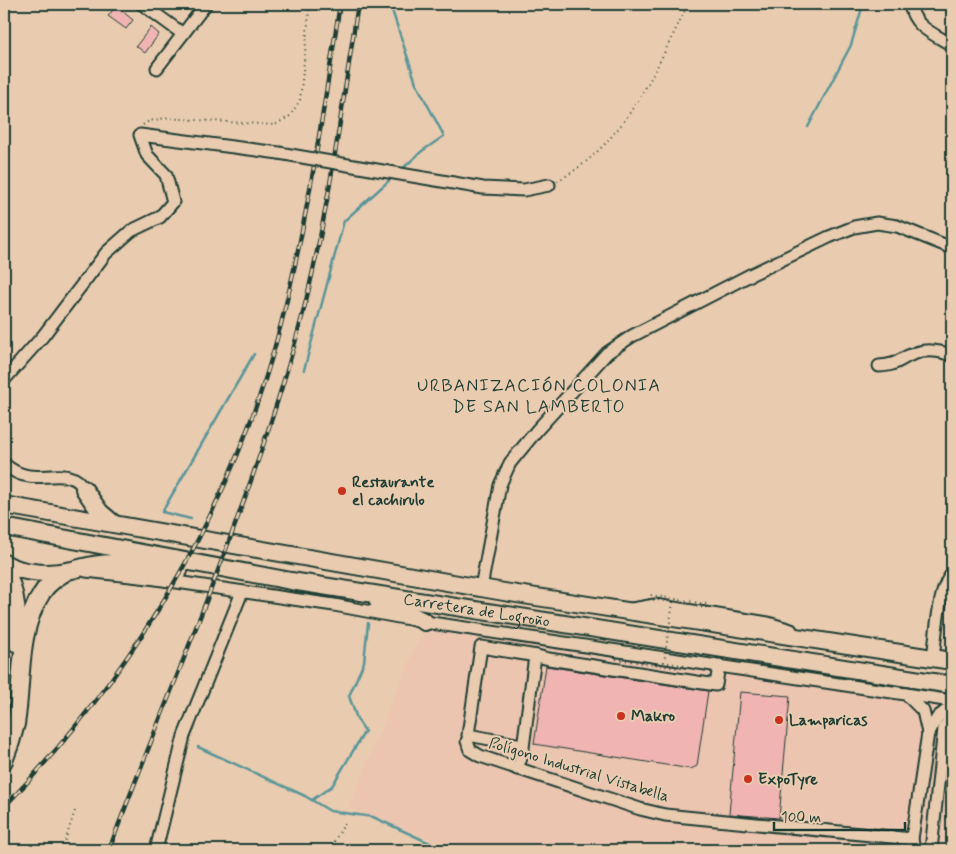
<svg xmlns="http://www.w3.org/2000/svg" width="956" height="854" font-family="Mynerve,sans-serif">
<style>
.built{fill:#ebc5b0}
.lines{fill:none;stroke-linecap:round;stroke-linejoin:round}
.stream{stroke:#5a9599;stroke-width:2.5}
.building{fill:#f0b4b3;stroke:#1f3d34}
.minor-casing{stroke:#1f3d34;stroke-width:15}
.highway-casing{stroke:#1f3d34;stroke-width:20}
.path{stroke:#1f3d34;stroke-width:2;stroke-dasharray:1 4;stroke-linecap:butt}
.minor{stroke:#e9ccaf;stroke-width:11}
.highway{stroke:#e9ccaf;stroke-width:16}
.rail-casing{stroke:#1f3d34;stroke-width:4.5}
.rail{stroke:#e9ccaf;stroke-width:2.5;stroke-dasharray:8;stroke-linecap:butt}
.minor-bridge-casing{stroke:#1f3d34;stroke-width:15;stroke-linecap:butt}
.path-bridge{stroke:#1f3d34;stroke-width:2;stroke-dasharray:1 4;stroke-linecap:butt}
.minor-bridge{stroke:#e9ccaf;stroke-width:11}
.poi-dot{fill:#c8321e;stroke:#e9ccaf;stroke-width:2}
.labels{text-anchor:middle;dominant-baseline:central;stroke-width:4;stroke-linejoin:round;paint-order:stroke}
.poi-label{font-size:16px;font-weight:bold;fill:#1f3d34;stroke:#e9ccaf;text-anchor:start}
.street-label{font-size:16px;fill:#1f3d34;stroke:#e9ccaf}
.neighbourhood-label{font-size:18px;letter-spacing:1px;fill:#1f3d34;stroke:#e9ccaf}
</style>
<rect width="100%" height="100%" fill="#e9ccaf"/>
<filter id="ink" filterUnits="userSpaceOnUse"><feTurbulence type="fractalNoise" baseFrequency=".02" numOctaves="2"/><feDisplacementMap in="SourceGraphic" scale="10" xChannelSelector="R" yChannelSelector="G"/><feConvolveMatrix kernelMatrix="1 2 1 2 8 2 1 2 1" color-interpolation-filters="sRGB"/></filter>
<g filter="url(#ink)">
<polygon class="built" points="424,626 952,708 952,850 459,850 348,808"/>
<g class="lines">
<g class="stream">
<polyline points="390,4 416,83 444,136 422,151 401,170"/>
<polyline points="808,127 851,45 862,8 860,4"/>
<polyline points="304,370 344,221 393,177"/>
<polyline points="191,519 162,512 254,354"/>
<polyline points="198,747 305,796 330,811 373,817 445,850"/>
<polyline points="312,800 332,786 365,731 357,719 349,696 364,662 368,623"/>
</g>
</g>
<g class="building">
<polygon points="116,6 133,20 126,29 108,16"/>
<polygon points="151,27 159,34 145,53 136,46"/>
<polygon points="546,666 708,691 697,766 691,769 534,744"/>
<polygon points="740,692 790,696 779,818 729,814"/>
</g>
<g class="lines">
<g class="minor-casing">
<g id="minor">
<polyline points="142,4 183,34 157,68"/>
<path d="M910,4C913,27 934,34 952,45"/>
<polyline points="183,34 206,4"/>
<polyline points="371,169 483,188 524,190 549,185"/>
<path d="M879,366C900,365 899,358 916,353C926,349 943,351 952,356"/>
<polyline points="4,380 43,336 106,253 131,231 160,217 173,202 166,175 147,155 140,135 279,153"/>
<path d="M4,464C11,470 19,475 29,476C47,479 74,468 84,489"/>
<polyline points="86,571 149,578 334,605 425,622 952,701"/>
<polyline points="481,588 500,485 510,463 537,430 607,353 632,336 752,274 829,237 854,227 877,223 897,226 952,248"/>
<polyline points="632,609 655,605 768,623 791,630"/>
<path d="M933,658C936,637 938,588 952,574"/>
<polyline points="906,694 923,711 928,733 938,717 952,706"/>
<polyline points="467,741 470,750 480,756 640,809 665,815 912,839"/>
<polyline points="522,745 468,735 481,647 537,656 549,659 716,685 719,665"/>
<polyline points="517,769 522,755 535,656"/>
<polyline points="156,850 184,736 242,592"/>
<polyline points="914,850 912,839 928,733"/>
<polyline points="931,850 944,728 951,718 952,718"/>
</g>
</g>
<g class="highway-casing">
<g id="highway">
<polyline points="84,489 100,512 113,523"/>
<polyline points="4,505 504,592 952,661"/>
<path id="s1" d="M4,527L291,581L952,685"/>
<path d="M4,563C23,574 50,575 72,570C86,566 98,563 113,563C135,563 157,567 179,571"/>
<path d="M4,569C18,592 18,616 16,643"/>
<polyline points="378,602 391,605 425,622"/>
<path d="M4,761C9,749 13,737 16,724C23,682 17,631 42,593C48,583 58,577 68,571"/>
</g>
</g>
<g class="path">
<polyline points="143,125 149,121 166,118 275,125 290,116 300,100 310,4"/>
<path d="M557,181C625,145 656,69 688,4"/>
<polyline points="62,850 75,811"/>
<polyline points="329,850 345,823"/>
</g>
<use href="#minor" class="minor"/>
<use href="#highway" class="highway"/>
<g class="rail-casing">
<g id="rail">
<path d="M4,807C134,673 234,507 281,324C308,219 323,111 340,4"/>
<path d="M109,850C174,678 249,509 298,332C327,225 341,113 358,4"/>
</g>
</g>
<use href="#rail" class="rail"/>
<g class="minor-bridge-casing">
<polyline id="minor-bridge" points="279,153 371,169"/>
</g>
<polyline class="path-bridge" points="616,659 685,669 686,666 664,662 673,602 649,599 650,595 707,604 706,608 693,606"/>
<use href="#minor-bridge" class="minor-bridge"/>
</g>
</g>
<g class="poi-dot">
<circle cx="342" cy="491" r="5"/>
<circle cx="621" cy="716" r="5"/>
<circle cx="779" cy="720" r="5"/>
<circle cx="748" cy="779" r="5"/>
</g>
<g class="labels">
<g class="poi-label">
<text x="352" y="482">Restaurante<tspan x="352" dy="18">el cachirulo</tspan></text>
<text x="631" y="716">Makro</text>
<text x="789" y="720">Lamparicas</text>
<text x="758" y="779">ExpoTyre</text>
</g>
<g class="street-label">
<text stroke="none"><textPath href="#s1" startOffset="480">Carretera de Logroño</textPath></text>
<text transform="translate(579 770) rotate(17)">Polígono Industrial Vistabella</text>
</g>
<g class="neighbourhood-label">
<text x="539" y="386">URBANIZACIÓN COLONIA<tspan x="539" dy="21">DE SAN LAMBERTO</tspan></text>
</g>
</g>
<rect width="956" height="854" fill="none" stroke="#e9ccaf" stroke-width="20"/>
<rect x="10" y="10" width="936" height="834" fill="none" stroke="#1f3d34" stroke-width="2" filter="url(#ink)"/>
<path d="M774 822v8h131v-8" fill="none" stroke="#1f3d34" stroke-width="2.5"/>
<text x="781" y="822" font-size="15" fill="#1f3d34" stroke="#e9ccaf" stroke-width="4" paint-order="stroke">100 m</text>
</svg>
